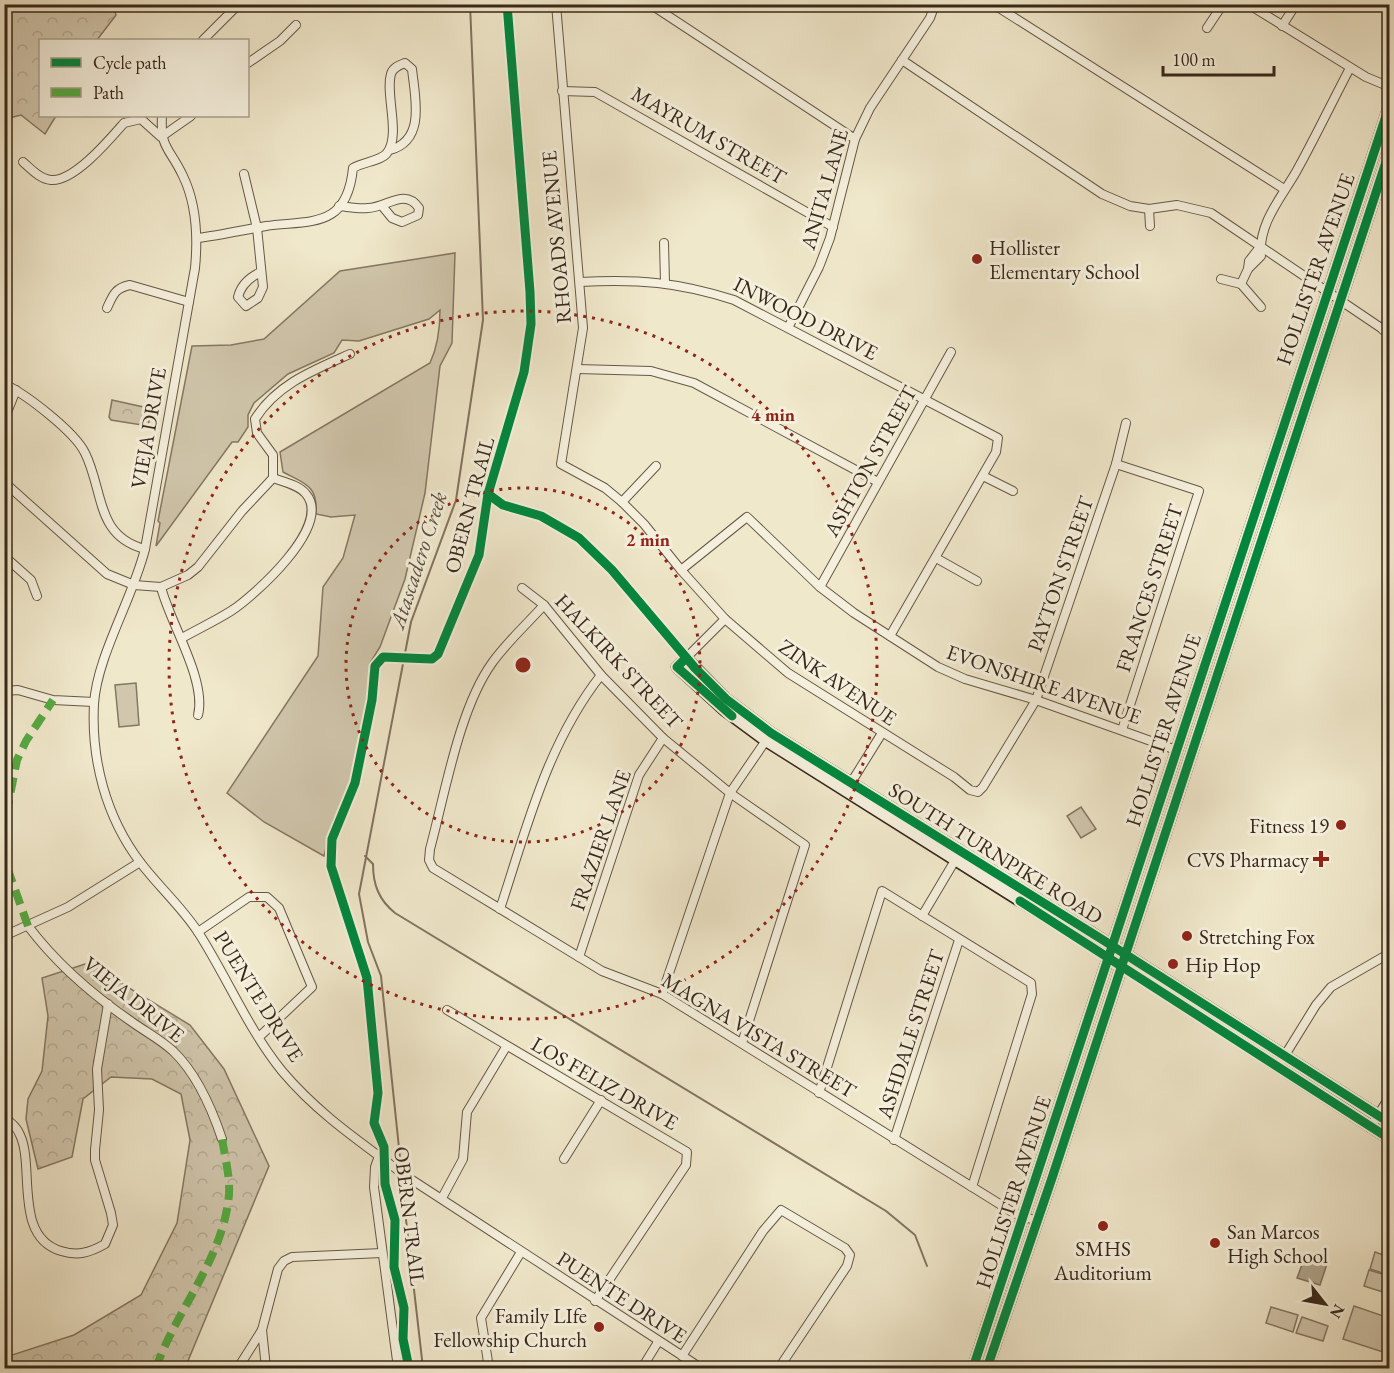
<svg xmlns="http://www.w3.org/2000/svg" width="1394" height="1373" font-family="'EB Garamond',serif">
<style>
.grass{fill:#d1c7ad;stroke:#847864;stroke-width:1.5}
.forest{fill:url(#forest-crowns);stroke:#847864;stroke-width:1.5}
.water{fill:#b1a78f;stroke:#817460;stroke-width:1.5}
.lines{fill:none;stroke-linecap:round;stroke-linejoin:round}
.stream{stroke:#817460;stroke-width:2}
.street-casing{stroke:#665846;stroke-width:10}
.secondary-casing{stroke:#38281a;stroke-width:13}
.street{stroke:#f5f0dd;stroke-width:8}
.secondary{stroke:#f5f0dd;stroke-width:10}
.quiet{stroke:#55aa42;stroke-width:8;stroke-dasharray:15 8;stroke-linecap:butt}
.cycleway-casing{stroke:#f5f0dd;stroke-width:13}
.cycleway{stroke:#00873e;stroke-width:9}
.ring{fill:none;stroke:#8f2418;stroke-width:3;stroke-dasharray:3 6}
.poi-dot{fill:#8f2418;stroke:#f5f0dd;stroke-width:2}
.labels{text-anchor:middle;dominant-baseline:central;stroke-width:6;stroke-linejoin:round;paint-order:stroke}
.street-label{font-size:21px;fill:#38281a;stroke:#f5f0dd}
.poi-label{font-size:21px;fill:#38281a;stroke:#f5f0dd;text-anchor:start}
.water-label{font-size:22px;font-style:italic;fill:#5c4e3d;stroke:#f5f0dd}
.centre{fill:#8f2418;stroke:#f5f0dd;stroke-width:3}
.ring-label{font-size:18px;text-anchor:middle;font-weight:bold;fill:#8f2418;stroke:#f5f0dd;stroke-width:6;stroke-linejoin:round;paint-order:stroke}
</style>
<defs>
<pattern id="forest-crowns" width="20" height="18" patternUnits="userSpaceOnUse" patternTransform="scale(1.5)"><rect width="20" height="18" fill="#d1c7ad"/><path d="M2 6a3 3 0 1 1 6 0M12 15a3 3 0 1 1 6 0" fill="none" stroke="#b4ab94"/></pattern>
</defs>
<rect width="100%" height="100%" fill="#f0e8cb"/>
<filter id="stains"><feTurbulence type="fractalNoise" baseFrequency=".00333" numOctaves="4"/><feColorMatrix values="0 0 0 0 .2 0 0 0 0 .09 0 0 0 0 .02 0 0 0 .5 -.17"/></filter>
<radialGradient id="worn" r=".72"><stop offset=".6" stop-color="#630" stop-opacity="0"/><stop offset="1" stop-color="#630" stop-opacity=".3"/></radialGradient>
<g class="grass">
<path d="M455,253L452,343L440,366L425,493L405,579L380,647L370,663V690L347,795L334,819L324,856L264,822L227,793L318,656L323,587L343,558L355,515L331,517L316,514C318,485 305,484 283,472L280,452L430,363C438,346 440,329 440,310L429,319L359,341L342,340L334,353L288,374L254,403L248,415V427L238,442H232L156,546L160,523L158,521L192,346L231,345L264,339L340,271Z"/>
<polygon points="136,683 139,725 119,727 115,685"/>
<polygon points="1081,807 1096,829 1081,838 1067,816"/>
<polygon points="1375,1252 1389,1257 1389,1275 1370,1269"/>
<polygon points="1369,1270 1389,1276 1389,1294 1364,1286"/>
<polygon points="1354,1306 1389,1318 1389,1354 1343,1339"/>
<polygon points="1271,1307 1298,1315 1293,1332 1266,1323"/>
<polygon points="1302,1317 1328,1326 1323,1341 1296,1333"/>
</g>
<g class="forest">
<polygon points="5,4 113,5 116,15 97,40 40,40 40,116 56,116 45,134 21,115 5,119"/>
<polygon points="112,400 148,408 151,412 148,426 111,420 109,417"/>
<polygon points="88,963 190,1025 224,1069 269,1166 185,1368 5,1368 12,1355 74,1335 141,1295 177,1223 190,1140 181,1094 152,1079 111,1077 83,1099 72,1157 38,1169 26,1119 28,1099 42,1071 48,1016 42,978"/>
</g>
<polygon class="water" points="1306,1254 1328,1261 1320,1285 1297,1278"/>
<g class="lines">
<g class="stream">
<path d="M365,856L373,864C373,885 379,900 395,913L886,1211L915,1235L927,1266"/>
<polyline points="401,1167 381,976 368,942 359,894 411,622 456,500 483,320 470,4"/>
<polyline points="401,1176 423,1368"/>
</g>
<g class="street-casing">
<g id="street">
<polyline points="556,4 583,328 561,464 605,488 622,502 644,524 681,570 725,619 788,673 954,777 970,790 978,792 983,787 1036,700 1116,464 1126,423"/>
<polyline points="650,4 855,139"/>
<polyline points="993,4 1284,189"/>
<polyline points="1248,4 1366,77 1390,87"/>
<polyline points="1282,26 1296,4"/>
<polyline points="1207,28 1223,4"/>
<polyline points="203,40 239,4"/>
<polyline points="902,60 1102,194 1130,206 1149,209 1177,205 1211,213 1390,334"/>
<polyline points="248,63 280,41 296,25"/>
<polyline points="562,91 595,92 833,227"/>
<path d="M162,116C160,149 170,148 183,176C197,205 198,237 195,268L145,549C133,598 97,656 94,704C91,760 106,817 140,862C158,886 181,906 198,932C227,977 248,1029 282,1071C318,1114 362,1143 406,1176L701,1368"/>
<path d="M23,162C31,169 40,179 51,180C74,182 110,139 124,123L141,119L161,137L191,116"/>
<path d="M244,174L257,228L263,287L258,298L246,306L238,297C241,285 250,277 261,272"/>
<path d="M339,206C349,207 358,209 368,208C386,208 405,187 419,208L418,215L402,222L392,218L383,207"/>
<polyline points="1149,209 1150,226"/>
<path d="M198,238C221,235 243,230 266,226C311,220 347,229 353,168C363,162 381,161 387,153C401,135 385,94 391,74C393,67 400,65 405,63L412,69C415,98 426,140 390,150"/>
<polyline points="664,243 665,282"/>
<path d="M1260,247L1249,261L1248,269L1261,256C1258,224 1281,198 1296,172C1315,138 1332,102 1350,68"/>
<polyline points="4,262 6,261"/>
<polyline points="1221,279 1241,284 1248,269"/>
<path d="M580,282C638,279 678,282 734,300L998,438L996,452L890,636"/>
<polyline points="1241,284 1261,307"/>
<path d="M107,308C113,295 115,288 130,285L189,302"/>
<polyline points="789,326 819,267 830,238 855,139 870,108 930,18 935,4"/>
<polyline points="1383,330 1390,321"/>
<polyline points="577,369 651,371 694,383 878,482"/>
<path d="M4,384C26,394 75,432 85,453C104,491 95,536 145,549"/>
<polyline points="4,420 16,390"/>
<polyline points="1116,464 1199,491 1122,730"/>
<polyline points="983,476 1013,491"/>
<path d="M273,478V455L257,433L255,419C277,384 314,370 350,354"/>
<polyline points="4,482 107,574 134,585 161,587 188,575 198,567 242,511 273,478"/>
<polyline points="622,502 656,466"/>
<polyline points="4,556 31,580 37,596"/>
<polyline points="936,558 977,581"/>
<polyline points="681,570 747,517 820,587 854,613 938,667 965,679 1036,700 1176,750"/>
<path d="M161,587C169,621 207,680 198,715"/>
<polyline points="820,587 951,352"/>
<polyline points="522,588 544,605 601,675 663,738 730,793 805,845 742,1043"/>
<path d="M544,605C527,624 507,642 492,663C459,709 445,794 430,849L429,860L433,868L602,971L662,994L1014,1213L1037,1221"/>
<path d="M182,638C198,629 215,621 231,611C254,596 333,526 306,494C299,485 284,482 273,478"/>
<polyline points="686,658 725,619"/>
<polyline points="4,691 18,690 53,700 94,702"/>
<polyline points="849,786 882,733"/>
<path d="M500,909C527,827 547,744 601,675"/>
<polyline points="922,916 957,857"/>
<path d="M28,926C56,963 94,996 132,1022C146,1032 161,1040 173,1051C197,1074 212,1109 222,1139"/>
<polyline points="198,932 249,897 267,897 279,908 312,987 259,1037"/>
<polyline points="4,936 68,907 140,862"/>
<polyline points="579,957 639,775 663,738"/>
<polyline points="662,994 730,793 769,736"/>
<polyline points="447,1010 687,1152 686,1165 595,1301"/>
<polyline points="1282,1060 1316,1005 1331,987 1390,953"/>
<polyline points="819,1093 882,891 1031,983 1032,994 972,1187"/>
<path d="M4,1118C11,1122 17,1127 20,1135C35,1166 13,1237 61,1251C78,1256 89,1253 105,1244L113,1225L111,1213L95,1160V1150L99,1110L97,1069L108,1004"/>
<polyline points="1370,1128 1390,1096"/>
<polyline points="894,1140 959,940"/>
<polyline points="379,1156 375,1167 374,1187 398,1368"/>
<polyline points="564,1159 601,1100"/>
<polyline points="442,1198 463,1159 467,1112 506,1047"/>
<polyline points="262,1330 278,1269 284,1261 292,1257 382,1253"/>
<polyline points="682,1356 763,1231 781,1210 845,1248 850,1255 847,1266 779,1368"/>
<polyline points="238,1368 262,1330 266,1368"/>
<polyline points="489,1368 481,1318 521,1252"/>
<polyline points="642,1368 658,1342"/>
</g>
</g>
<g class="secondary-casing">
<g id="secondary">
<polyline points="1390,1123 1103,940 771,733 726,699 686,658 677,667 724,710 766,741 1109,957 1390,1139"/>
<polyline points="973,1368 1390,104"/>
<polyline points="987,1368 1052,1178 1390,150"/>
</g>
</g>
<use href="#street" class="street"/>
<use href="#secondary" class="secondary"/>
<g class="quiet">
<polyline points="28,926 8,870 5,820 17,760 26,741 53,700"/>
<path d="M156,1368C176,1310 224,1258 229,1194C230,1176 225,1157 222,1139"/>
</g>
<g class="cycleway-casing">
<g id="cycleway">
<polyline points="488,494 503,505 541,516 579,538 612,570 695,668 726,699 771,733 1103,940 1390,1123"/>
<polyline points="686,658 677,667 732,716"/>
<polyline points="1020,901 1390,1139"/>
<polyline points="409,1368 403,1339 404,1308 394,1267 395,1220 385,1184 384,1147 374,1123 378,1093 367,978 331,866 332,839 355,783 372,700 375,666 383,657 432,659 438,654 479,555 488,494 524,372 531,324 530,292 507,4"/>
<polyline points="973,1368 1390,104"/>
<polyline points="987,1368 1052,1178 1390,150"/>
</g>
</g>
<use href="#cycleway" class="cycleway"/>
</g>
<g class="ring">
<circle cx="523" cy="665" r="177"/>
<circle cx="523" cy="665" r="354"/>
</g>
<g class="poi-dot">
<circle cx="977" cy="259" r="6"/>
<circle cx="1341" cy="825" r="6"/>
<path d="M1318 850h6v6h6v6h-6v6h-6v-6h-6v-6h6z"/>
<circle cx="1187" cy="936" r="6"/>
<circle cx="1173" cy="964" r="6"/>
<circle cx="1103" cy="1226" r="6"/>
<circle cx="1215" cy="1243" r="6"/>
<circle cx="599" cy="1327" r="6"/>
</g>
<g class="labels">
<g class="street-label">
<text transform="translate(709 135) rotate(30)">MAYRUM STREET</text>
<text transform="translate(824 189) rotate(-74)">ANITA LANE</text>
<text transform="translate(556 237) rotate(-95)">RHOADS AVENUE</text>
<text transform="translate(1315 269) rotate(-71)">HOLLISTER AVENUE</text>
<text transform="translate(806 318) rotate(27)">INWOOD DRIVE</text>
<text transform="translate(148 428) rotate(-80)">VIEJA DRIVE</text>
<text transform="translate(870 461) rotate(-61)">ASHTON STREET</text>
<text transform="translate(469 505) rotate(-75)">OBERN TRAIL</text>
<text transform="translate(1060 574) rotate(-71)">PAYTON STREET</text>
<text transform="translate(1149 588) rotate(-72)">FRANCES STREET</text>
<text transform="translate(619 661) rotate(47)">HALKIRK STREET</text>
<text transform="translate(838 682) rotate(34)">ZINK AVENUE</text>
<text transform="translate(1044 684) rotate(19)">EVONSHIRE AVENUE</text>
<text transform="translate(1163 730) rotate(-72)">HOLLISTER AVENUE</text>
<text transform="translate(600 840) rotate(-71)">FRAZIER LANE</text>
<text transform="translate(996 853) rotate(32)">SOUTH TURNPIKE ROAD</text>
<text transform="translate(259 996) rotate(58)">PUENTE DRIVE</text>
<text transform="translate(134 999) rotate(39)">VIEJA DRIVE</text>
<text transform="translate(910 1034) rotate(-72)">ASHDALE STREET</text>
<text transform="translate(759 1035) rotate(31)">MAGNA VISTA STREET</text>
<text transform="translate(605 1083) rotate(30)">LOS FELIZ DRIVE</text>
<text transform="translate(1013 1192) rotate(-72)">HOLLISTER AVENUE</text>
<text transform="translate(410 1216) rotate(83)">OBERN TRAIL</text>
<text transform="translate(622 1297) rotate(33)">PUENTE DRIVE</text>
</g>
<g class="poi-label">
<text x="989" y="247">Hollister<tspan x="989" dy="24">Elementary School</tspan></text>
<text x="1329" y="825" text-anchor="end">Fitness 19</text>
<text x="1309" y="859" text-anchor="end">CVS Pharmacy</text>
<text x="1199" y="936">Stretching Fox</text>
<text x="1185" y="964">Hip Hop</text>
<text x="1227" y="1231">San Marcos<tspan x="1227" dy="24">High School</tspan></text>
<text x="1103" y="1248" text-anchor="middle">SMHS<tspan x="1103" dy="24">Auditorium</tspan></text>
<text x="587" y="1315" text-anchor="end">Family LIfe<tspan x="587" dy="24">Fellowship Church</tspan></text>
</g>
<g class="water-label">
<text transform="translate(418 560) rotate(-72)">Atascadero Creek</text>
</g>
</g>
<circle cx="523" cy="665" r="9" class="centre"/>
<g class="ring-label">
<text x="773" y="421">4 min</text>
<text x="648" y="546">2 min</text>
</g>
<rect width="1394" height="1373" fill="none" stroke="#f0e8cb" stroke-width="24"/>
<rect x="6" y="6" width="1382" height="1361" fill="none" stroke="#38281a" stroke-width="3"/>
<rect x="12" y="12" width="1370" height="1349" fill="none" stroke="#38281a" stroke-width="1.5"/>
<rect x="39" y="39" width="210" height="78" fill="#f5f0dd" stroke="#a9a08f" stroke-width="1.5"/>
<rect x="51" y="58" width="30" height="9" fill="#00873e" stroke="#a9a08f" stroke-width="1.5"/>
<text x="93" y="69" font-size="18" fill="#38281a">Cycle path</text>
<rect x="51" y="88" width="30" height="9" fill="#55aa42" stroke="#a9a08f" stroke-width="1.5"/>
<text x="93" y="99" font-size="18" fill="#38281a">Path</text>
<g transform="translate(1325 1304) rotate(121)" stroke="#f5f0dd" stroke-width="4.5" paint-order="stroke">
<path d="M0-4.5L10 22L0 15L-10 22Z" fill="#38281a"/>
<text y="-9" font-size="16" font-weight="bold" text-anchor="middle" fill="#38281a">N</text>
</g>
<path d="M1163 66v9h111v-9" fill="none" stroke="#38281a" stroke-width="3"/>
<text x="1172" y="66" font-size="18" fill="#38281a" stroke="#f5f0dd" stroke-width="4.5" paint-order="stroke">100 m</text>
<rect width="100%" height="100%" filter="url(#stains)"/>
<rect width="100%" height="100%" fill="url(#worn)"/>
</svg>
